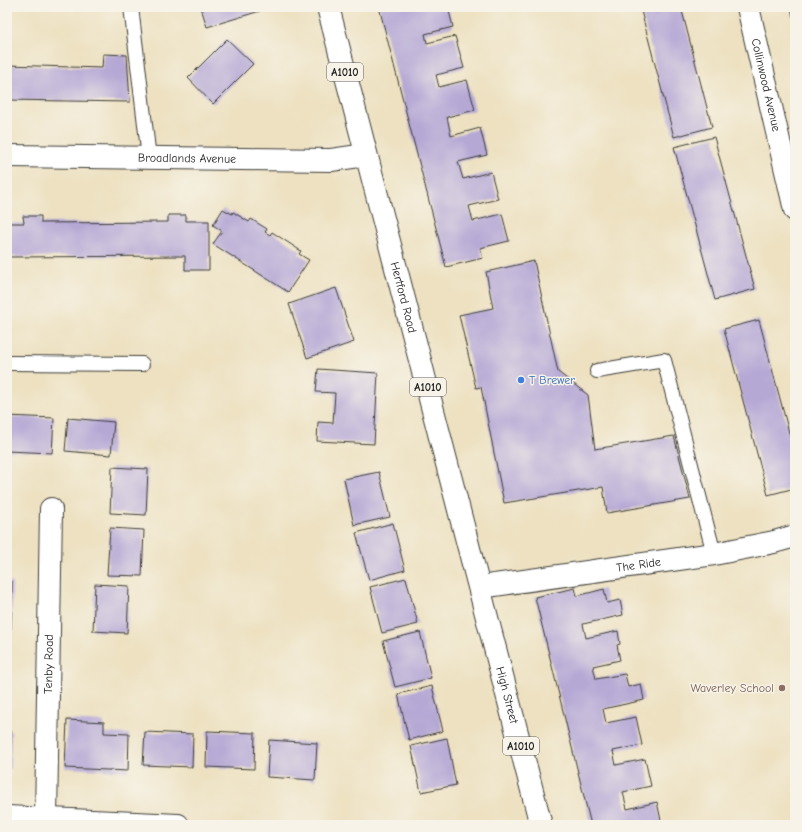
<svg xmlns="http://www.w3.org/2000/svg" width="802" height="832" font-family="'Comic Neue',sans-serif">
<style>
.building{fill:#b5a8d5}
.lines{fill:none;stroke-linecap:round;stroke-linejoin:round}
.lane-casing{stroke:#3b3a35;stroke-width:16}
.street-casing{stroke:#3b3a35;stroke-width:24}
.primary-casing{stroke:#3b3a35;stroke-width:24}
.lane{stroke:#fff;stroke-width:14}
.street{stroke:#fff;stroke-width:22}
.primary{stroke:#fff;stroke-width:22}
.shop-dot{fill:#3f7fe0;stroke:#f7f3e8;stroke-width:1.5}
.education-dot{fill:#8d6e63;stroke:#f7f3e8;stroke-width:1.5}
.labels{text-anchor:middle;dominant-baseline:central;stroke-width:3;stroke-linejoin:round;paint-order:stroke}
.shield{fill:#f7f3e8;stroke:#5e5c59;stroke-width:1}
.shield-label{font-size:11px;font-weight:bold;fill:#1c1c1c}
.street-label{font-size:12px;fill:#1c1c1c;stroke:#f7f3e8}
.shop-label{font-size:12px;fill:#366cbe;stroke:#f7f3e8;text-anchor:start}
.education-label{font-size:12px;fill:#785e54;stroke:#f7f3e8;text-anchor:end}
</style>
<rect width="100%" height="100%" fill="#f7f3e8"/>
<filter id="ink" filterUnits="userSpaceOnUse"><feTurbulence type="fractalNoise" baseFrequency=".025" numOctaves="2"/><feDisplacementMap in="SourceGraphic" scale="8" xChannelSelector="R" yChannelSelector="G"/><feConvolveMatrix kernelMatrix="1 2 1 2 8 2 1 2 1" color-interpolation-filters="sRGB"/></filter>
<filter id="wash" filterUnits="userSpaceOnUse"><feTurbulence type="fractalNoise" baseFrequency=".012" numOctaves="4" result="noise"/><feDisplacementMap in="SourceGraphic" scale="16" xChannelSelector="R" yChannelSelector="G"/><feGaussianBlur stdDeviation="0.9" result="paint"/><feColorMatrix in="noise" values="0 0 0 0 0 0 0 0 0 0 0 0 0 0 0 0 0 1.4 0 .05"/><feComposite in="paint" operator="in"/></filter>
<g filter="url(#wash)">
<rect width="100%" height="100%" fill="#ede1c1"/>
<g id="blocks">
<g class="building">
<polygon points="204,7 258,7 260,11 207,27 201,8"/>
<polygon points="379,7 448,7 453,27 425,34 427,43 455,36 464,68 436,75 439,87 467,80 475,110 447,117 451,136 480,128 487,155 458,162 463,179 491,172 498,199 469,206 473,221 502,214 509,241 480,248 483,258 446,267"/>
<polygon points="640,7 681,7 712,127 674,137"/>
<polygon points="791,7 795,7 795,21 794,21"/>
<polygon points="227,39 253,64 213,104 188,78"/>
<polygon points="103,54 127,55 130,102 7,100 7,65 102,68"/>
<polygon points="714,137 755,289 715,300 674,147"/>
<polygon points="223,209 232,214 233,212 249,222 251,219 267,229 265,232 270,235 272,232 301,251 299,254 309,260 288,292 213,244 222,231 213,225"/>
<polygon points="168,215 186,215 186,221 209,221 209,270 185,270 185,256 7,257 7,223 24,223 23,216 41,216 41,223 168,222"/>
<polygon points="534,261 558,372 588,395 595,449 674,436 690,499 607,513 603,487 504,503 481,387 476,388 459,315 493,308 486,272"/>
<polygon points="336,288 354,342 307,358 289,304"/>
<polygon points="759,320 795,455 795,488 768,495 724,329"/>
<polygon points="318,369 378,373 374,444 317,441 318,422 333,423 335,393 316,392"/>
<polygon points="7,416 54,418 52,453 7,451"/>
<polygon points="68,418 114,422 111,455 65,451"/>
<polygon points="112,467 148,469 146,515 110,513"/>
<polygon points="379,472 390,517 354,525 344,479"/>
<polygon points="393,523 405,570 369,580 356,533"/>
<polygon points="110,528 144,530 142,576 107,575"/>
<polygon points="406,578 418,624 382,633 370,587"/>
<polygon points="7,582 12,582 11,629 7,629"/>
<polygon points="95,584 129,586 127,633 93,631"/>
<polygon points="575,588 577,596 604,589 607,603 620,600 623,615 583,624 586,638 618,631 620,644 617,645 620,660 593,666 596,679 625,674 628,687 641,684 644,700 603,709 606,723 636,717 642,745 613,751 616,765 645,759 651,786 623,792 627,809 657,802 662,825 591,825 535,597"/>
<polygon points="420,632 431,678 395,687 383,641"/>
<polygon points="432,686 443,731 409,740 398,694"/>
<polygon points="67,720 104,722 104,733 129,734 128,771 65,768"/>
<polygon points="7,731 11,731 10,768 7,768"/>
<polygon points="207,731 255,733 254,769 206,767"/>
<polygon points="145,732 193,734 192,767 143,765"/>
<polygon points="447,738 456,785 421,792 411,746"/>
<polygon points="269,740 317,743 315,780 267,777"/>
</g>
</g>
</g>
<g filter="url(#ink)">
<use href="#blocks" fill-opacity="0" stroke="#3b3a35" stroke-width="1"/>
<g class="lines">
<g class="lane-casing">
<g id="lane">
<polyline points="131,7 149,158"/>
<polyline points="7,363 142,364"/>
<polyline points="597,371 664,360 714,554"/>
</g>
</g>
<g class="street-casing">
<g id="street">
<path id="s1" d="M748,7L795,210"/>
<path id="s2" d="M7,156L331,160L366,155"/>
<path id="s3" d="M480,587L714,554L774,542L795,536"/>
<polyline points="7,817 178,825"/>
<path id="s4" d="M46,819L51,509"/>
</g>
</g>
<g class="primary-casing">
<g id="primary">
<path id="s5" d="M328,7L541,825"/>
</g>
</g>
<use href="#lane" class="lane"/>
<use href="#street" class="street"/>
<use href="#primary" class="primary"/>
</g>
</g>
<circle class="shop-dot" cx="521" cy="380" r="4"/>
<circle class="education-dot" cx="782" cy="688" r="4"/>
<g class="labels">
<g class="shield">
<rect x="327" y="63" width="36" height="18" rx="3"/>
<rect x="410" y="378" width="36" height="18" rx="3"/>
<rect x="503" y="737" width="36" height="18" rx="3"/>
</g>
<g class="shield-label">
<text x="345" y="72">A1010</text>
<text x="428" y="387">A1010</text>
<text x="521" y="746">A1010</text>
</g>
<g class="street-label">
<text stroke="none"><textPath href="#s1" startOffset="80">Collinwood Avenue</textPath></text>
<text stroke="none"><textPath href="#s2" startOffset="180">Broadlands Avenue</textPath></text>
<text stroke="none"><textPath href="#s5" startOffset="300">Hertford Road</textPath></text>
<text stroke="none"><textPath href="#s3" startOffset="160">The Ride</textPath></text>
<text stroke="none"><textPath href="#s4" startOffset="155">Tenby Road</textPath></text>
<text stroke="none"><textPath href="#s5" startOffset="711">High Street</textPath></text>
</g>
<g class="shop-label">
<text x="529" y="380">T Brewer</text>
</g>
<g class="education-label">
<text x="774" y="688">Waverley School</text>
</g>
</g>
<rect width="802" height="832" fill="none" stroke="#f7f3e8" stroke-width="24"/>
</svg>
